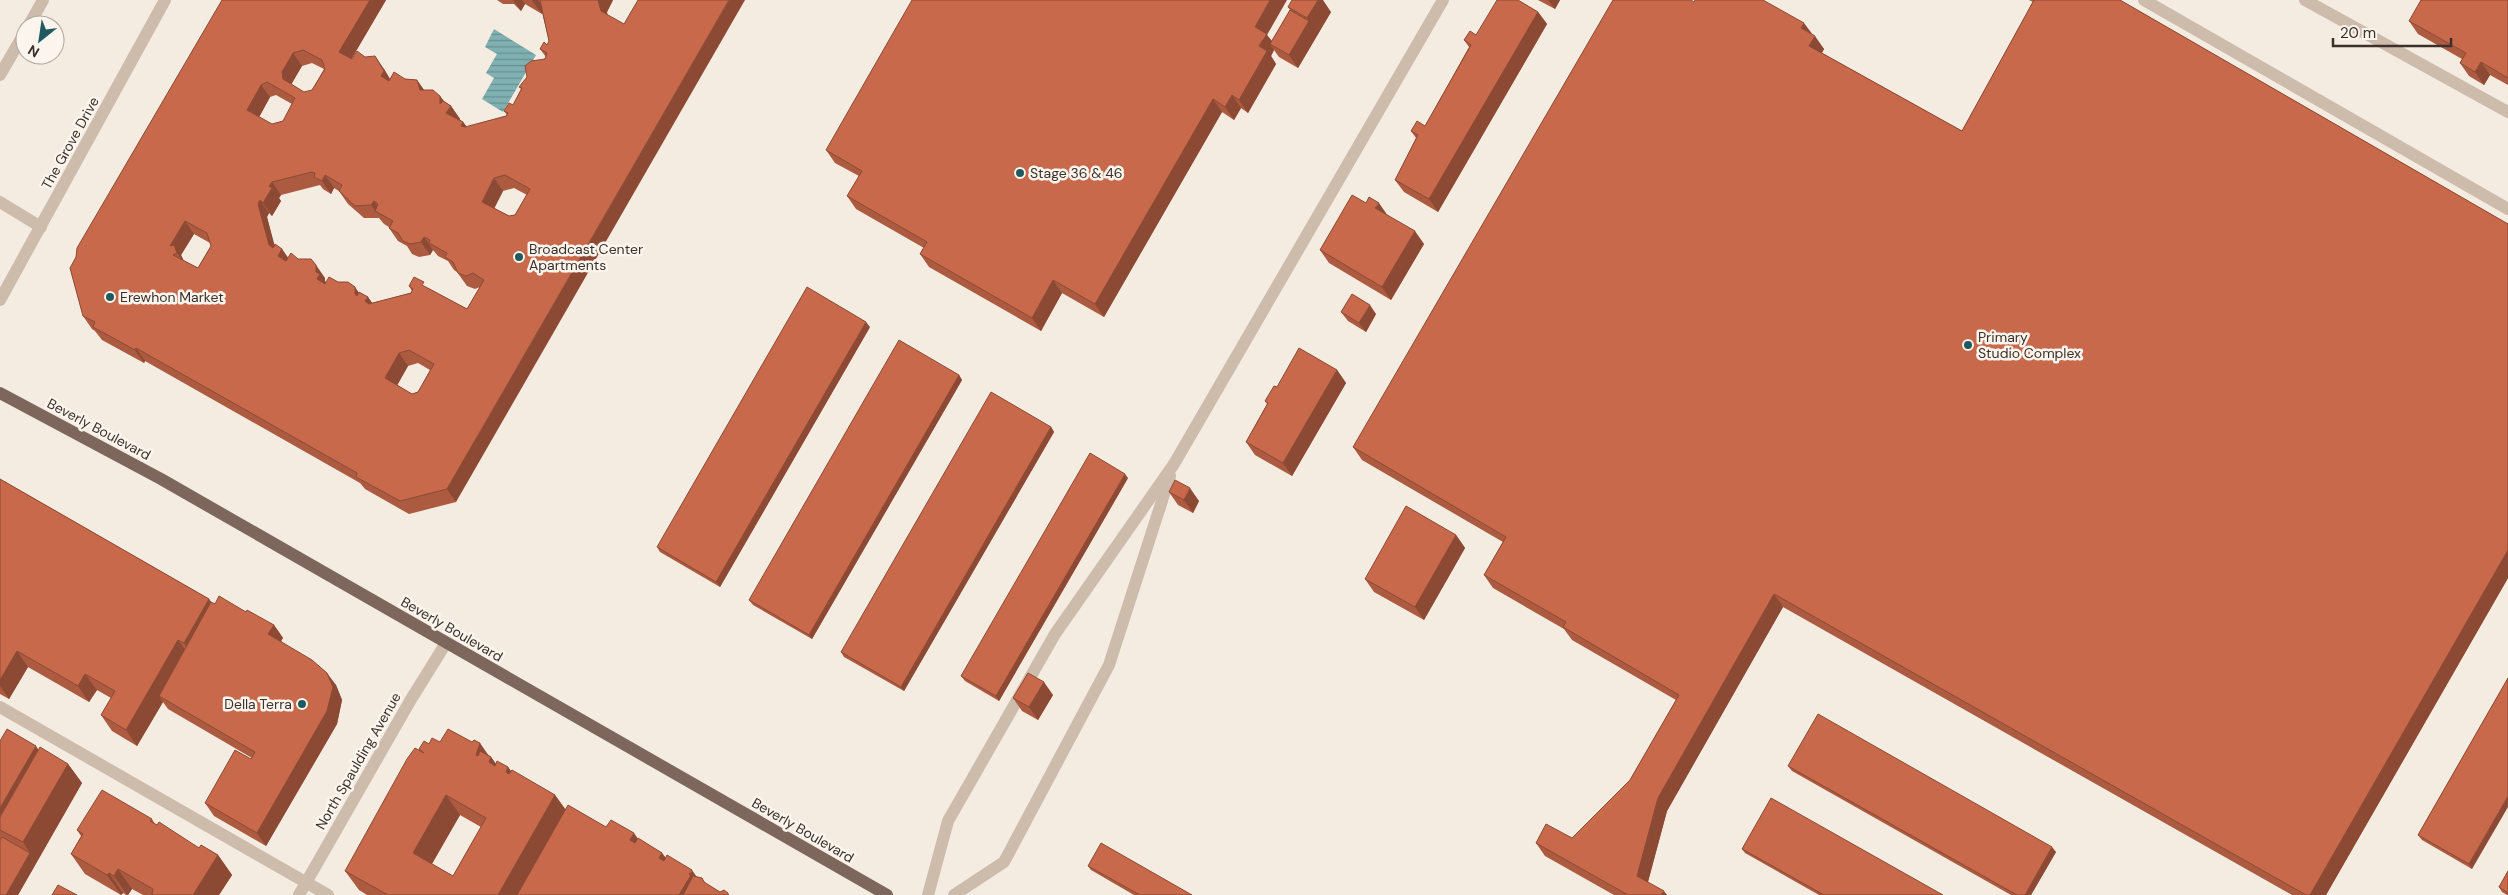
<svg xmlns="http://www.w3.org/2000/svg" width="2508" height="895" font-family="'DM Sans',sans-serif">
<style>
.water{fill:url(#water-rules)}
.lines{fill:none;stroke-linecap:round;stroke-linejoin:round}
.minor{stroke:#cdbbac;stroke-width:12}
.major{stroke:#7d675c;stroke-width:12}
.wall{fill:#ac5a40;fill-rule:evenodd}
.shaded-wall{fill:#8c4a34}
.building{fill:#c8694b;stroke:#8c4a34;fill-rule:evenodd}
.poi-dot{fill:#1f5a5e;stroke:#fbf5ee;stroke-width:2}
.labels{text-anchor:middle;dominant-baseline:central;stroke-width:5;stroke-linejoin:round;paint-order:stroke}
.street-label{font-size:14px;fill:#3b302b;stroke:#fbf5ee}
.poi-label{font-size:14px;fill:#3b302b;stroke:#fbf5ee;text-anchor:start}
</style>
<defs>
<pattern id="water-rules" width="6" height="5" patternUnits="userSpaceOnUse" patternTransform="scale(1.25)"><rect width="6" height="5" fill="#7fb0b2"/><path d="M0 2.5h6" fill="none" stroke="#699091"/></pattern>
</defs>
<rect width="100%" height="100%" fill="#f4ebe1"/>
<polygon class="water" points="494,29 536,55 503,112 482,99 494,78 486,73 497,54 485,47"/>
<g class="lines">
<g class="minor">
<polyline points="2144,0 2508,209"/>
<polyline points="2305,0 2508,112"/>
<polyline points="29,25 43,0"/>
<polyline points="0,75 25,32"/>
<polyline points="0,202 41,227"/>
<polyline points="0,300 165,0"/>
<polyline points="0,707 328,895"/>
<polyline points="299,895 410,701 446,643"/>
<polyline points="928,895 948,821 1055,634 1174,464 1443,0"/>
<polyline points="954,895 1004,862 1109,665 1170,476"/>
</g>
<polyline class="major" points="0,393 161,479 887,895"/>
</g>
<g class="wall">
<path d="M222,0H386L351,59L365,57L384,69L390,79H405L417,80L424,90L440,96L444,101L451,106L460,119V120L463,122L467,127L506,116L507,115L504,111L513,105L521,89L519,87L546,57L540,49L547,45L549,41L542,12V14L525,4L521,11L514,4H503L497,0H613L607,12L456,502L409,514L365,489L360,483L145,361L144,363L102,340L95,331L92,329L83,316ZM312,63L324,69L312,90L304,92L291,84L302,66ZM276,95L292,104L283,121L272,124L259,117L270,97ZM320,185L323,189L331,194L334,188L339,191L348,204L364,218H379L384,224L389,227V228L398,241L407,246L412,254L419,257L430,255L433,250L438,256L448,261L454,270L457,272L467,286L475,289L480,287L467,309L428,288L409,286L412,291L411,293L372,303L368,297L359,293L326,283L325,281V278L288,258L282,249L274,245L267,217L269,213L272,216L281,201L279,198L281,195ZM514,188L527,195L515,215L509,216L494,208L503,191ZM194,234L210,243L211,246L198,268L184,261L181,255ZM418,363L430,370L418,392L412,394L397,385L408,366Z"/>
<polygon points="1538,0 1560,0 1555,9"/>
<polygon points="2029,0 2120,0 2508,224 2508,578 2326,895 2292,895 1783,607 1667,811 1648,882 1667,895 1614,895 1545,856 1536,843 1572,838 1630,780 1676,700 1572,640 1564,629 1493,588 1484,575 1503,542 1362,460 1353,447 1812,34 1824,49 1822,53 1962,131 2033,2"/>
<polygon points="2508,0 2508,85 2490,75 2484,85 2469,76 2460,63 2462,59 2418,34 2409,21"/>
<polygon points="1288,7 1331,12 1298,68 1279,57 1274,50 1271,56 1276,64 1248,113 1241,108 1234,120 1222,112 1104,317 1062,293 1041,331 929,267 920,254 924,248 856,209 847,196 859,176 835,163 826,150 1267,35 1272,41 1290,10"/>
<polygon points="1538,12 1547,24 1438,212 1404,192 1395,180 1416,138 1411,131 1425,126 1469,47 1464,40"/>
<polygon points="1388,215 1424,244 1391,300 1329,263 1320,250"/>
<polygon points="1341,312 1376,314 1366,332 1348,321"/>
<polygon points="870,327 720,587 660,552 657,547"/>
<polygon points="1337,370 1346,383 1292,476 1255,455 1246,442 1267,404 1265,401 1277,387"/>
<polygon points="959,375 962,380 812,639 753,605 749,600"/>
<polygon points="1051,427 1054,432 904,691 844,657 841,652"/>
<polygon points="1128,478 999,701 965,681 961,676"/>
<polygon points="0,479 209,599 211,602 215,604 246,612 274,625 283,638 281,641 336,685 342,700 337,724 266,846 214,816 205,803 252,758 168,709 163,702 137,746 112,731 101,715 111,698 97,690 89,702 28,667 9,699 0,694"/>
<polygon points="1169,492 1199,501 1193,513 1178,505"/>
<polygon points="1456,535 1465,548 1424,620 1374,592 1365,579"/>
<polygon points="2508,678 2472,869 2422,840 2418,835"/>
<polygon points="1053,695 1038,720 1022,711 1013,698"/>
<polygon points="0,741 38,750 68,764 82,783 18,895 0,895"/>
<path d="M440,742H472L491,757L496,764L508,767L511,771L555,795L566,810L606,827L638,839L662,853L666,858L697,877L702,878L706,884L720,892L728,893L729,895H367L359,890L345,871L421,752L419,749L429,744ZM460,815L481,827L453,876L432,864Z"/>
<polygon points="1788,766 2056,852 2031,895 2011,895 1792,771"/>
<polygon points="152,819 155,824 199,848 218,855 232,875 219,895 143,895 132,889 128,895 126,895 123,893 121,895 85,874 71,854 81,836 77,830"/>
<polygon points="1742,849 1943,895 1819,895 1745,853"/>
<polygon points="1088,866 1192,895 1134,895 1091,870"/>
<polygon points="2508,871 2508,895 2507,895 2502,892 2499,887"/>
</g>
<g class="shaded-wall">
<polygon points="370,0 386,0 348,65 339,52"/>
<polygon points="513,0 522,0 525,4 521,11"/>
<polygon points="533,0 538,0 544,9 542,14 532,1"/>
<polygon points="598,0 613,0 607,12 610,24 601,11"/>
<polygon points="729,0 745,0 456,502 447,489"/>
<polygon points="1270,0 1287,0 1267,35 1276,47 1270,44 1274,50 1271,56 1276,64 1248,113 1239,100 1259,46 1255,27"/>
<polygon points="1318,0 1323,0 1331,12 1298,68 1289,55 1309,21 1307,18"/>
<polygon points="1548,0 1560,0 1555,9"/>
<polygon points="1538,12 1547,24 1438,212 1429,199"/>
<polygon points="1804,23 1813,35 1801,28"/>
<polygon points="1815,36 1824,49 1818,59 1809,46"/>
<polygon points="293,53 302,66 291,85 283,79 282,72"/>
<polygon points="375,56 384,69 393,84 381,76"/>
<polygon points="2481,62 2490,75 2484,85 2475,72"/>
<polygon points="417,80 426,93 420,90"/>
<polygon points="261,85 270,97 256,123 247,110"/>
<polygon points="1232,95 1241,108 1234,120 1225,107"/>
<polygon points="440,96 449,109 451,106 460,119 455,126 440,104"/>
<polygon points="1213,99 1222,112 1104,317 1095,304"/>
<polygon points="463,122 472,134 461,126"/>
<polygon points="325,175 334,188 331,194 322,181"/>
<polygon points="494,178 503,191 491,215 482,202"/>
<polygon points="272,182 281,195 279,198 281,201 272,216 263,203 269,186"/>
<polygon points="260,200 269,213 267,217 278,258 269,245 258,204"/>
<polygon points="374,201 383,214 376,212 371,205"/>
<polygon points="1379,203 1388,216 1375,208"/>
<polygon points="185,221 194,234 181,255 186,266 177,253 170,246"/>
<polygon points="1415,231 1424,244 1391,300 1382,287"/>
<polygon points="424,237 433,250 430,255 421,242"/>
<polygon points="282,249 291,262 287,269 278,256"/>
<polygon points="316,265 325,278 325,281 329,287 317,279 316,272"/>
<polygon points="1053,280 1062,293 1041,331 1032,318"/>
<polygon points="355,287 364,300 355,294"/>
<polygon points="368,297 377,310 365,301"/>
<polygon points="1370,305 1376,314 1366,332 1359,323"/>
<polygon points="866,322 870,327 720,587 716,582"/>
<polygon points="136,348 145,361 144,363 135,350"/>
<polygon points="399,353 408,366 394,391 385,378"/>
<polygon points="1337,370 1346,383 1292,476 1283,463"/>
<polygon points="959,375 962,380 812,639 809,635"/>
<polygon points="1051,427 1054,432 904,691 901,687"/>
<polygon points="1125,474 1128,478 999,701 996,696"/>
<polygon points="1190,488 1199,501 1193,513 1184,500"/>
<polygon points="1456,535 1465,548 1424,620 1415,607"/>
<polygon points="2508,550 2508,578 2326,895 2310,895"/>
<polygon points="1774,594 1783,607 1667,811 1646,889 1637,876 1658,798"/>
<polygon points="209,599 220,615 195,659 184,643"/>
<polygon points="274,625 283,638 277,647 268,634"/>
<polygon points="178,640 190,656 159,696 163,702 137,746 126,730"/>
<polygon points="17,651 28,667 9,699 0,686 0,680"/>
<polygon points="327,673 336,685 342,700 337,724 266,846 257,833"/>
<polygon points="85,674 97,690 89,702 78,686"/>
<polygon points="1044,682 1053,695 1038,720 1029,707"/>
<polygon points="480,743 491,759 491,757 505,777 476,755"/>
<polygon points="36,746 49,766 0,830 0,808"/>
<polygon points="68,764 82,783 18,895 6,895 30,853 23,842"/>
<polygon points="508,767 522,787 506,772"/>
<polygon points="446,795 460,815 427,872 413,853"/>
<polygon points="555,795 569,815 523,895 498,895"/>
<polygon points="2508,796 2508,807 2472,869 2469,864"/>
<polygon points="634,833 643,846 639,853 630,840"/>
<polygon points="2052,847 2056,852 2031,895 2025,895"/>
<polygon points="662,853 671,866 659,858"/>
<polygon points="218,855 232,875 219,895 193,895"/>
<polygon points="118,869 132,889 128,895 127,895 114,876"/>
<polygon points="692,870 701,883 696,895 679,895"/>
<polygon points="109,873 123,893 121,895 107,875"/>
<polygon points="1664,891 1667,895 1661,895"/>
</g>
<g class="building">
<path d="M222,0H370L339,52L352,59L357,51L365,57L375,56L384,71L381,76L389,81L394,72L405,79L417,80L420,90H433L440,96V104L443,101L451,106L446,113L463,122L461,126L465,127L506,116L508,113L504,111L509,103L513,105L522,88L519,87L527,77L525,66L531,61L545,59L547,53L540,49L544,42L547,45L549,41L540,0H598L601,11L624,24L638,0H729L447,489L400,501L356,477L357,473L136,348L135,350L93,327L95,322L83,316L70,268L76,257L77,248ZM303,50L322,60L325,69L312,90L304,92L283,79L282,72L293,53ZM267,82L295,98L283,121L272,124L247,110L261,85ZM312,172L315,173L314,177L322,181L325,175L342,185L339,191L355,206L371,205L374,201L378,204L375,211L393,221L389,228L398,233L403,241L410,244L421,242L424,237L430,240L429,243L447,253L445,257L453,262L458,273L466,276L473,273L484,280L467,309L422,285L424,282L414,277L409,286L413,289L411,293L369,304L365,301L368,297L359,292L357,296L355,294V287L348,282H338L329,277L325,284L317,279L320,274L316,272V265L311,259H298L291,253L286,261L278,256L282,249L275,244L273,248L269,245L258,204L260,200L263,203L272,188L269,186L272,182ZM505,175L530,189L515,215L509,216L482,202L494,178ZM185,221L207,233L211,246L198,268L173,255L177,253L174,245L170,246ZM409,350L434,364L418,392L412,394L385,378L399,353Z"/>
<polygon points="912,0 1270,0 1255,27 1267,34 1259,46 1267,51 1239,100 1232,95 1225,107 1213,99 1095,304 1053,280 1032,318 920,254 927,242 847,196 862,171 826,150"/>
<polygon points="1292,0 1318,0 1307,18 1288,7"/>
<polygon points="1497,0 1518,0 1538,12 1429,199 1395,180 1418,135 1411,131 1417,121 1425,126 1471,45 1464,40 1470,31 1476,35"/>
<polygon points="1613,0 1691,0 1694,2 1695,0 1763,0 1804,23 1801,28 1815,36 1809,46 1962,131 2034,0 2120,0 2508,224 2508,550 2310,895 2306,895 1774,594 1658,798 1637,876 1664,891 1661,895 1628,895 1536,843 1546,824 1572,838 1630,780 1679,695 1563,627 1566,622 1484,575 1506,537 1353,447"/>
<polygon points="2421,0 2508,0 2508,78 2481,62 2475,72 2460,63 2466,53 2409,21"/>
<polygon points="1290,10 1309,21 1289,55 1270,44"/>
<polygon points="1352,195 1366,203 1369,197 1379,203 1375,208 1415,231 1382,287 1320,250"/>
<polygon points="807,287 866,322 716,582 657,547"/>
<polygon points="1352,294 1370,305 1359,323 1341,312"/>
<polygon points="899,340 959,375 809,635 749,600"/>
<polygon points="1299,348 1337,370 1283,463 1246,442 1268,403 1265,401 1274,386 1277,387"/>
<polygon points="991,392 1051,427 901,687 841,652"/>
<polygon points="1090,453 1125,474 996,696 961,676"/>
<polygon points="0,479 209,599 184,643 178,640 126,730 101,715 115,691 85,674 78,686 17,651 0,680"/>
<polygon points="1175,480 1190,488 1184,500 1169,492"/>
<polygon points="1406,506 1456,535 1415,607 1365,579"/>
<polygon points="219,596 246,612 247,610 274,625 268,634 312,660 327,673 333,687 327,711 257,833 205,803 235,750 251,759 255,752 159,696 211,602 215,604"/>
<polygon points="1028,673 1044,682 1029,707 1013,698"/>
<polygon points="2508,678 2508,796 2469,864 2418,835"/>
<polygon points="1818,714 2052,847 2025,895 2017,895 1788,766"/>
<polygon points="7,729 36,746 0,808 0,741"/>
<path d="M448,729L472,742L474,740L480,743L476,755L478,756L480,751L491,757L489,762L495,766L497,761L508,767L506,772L509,774L512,770L555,795L498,895H388L345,871L407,759L415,748L424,753L419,749L424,741L429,744L432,738L440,742ZM446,795L486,818L453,876L413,853Z"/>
<polygon points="40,747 68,764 23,842 0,830 0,817"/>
<polygon points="102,790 152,819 150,821 157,825 159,822 199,848 201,845 218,855 193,895 153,895 152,894 153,889 118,869 114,876 109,873 107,875 71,854 83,834 77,830"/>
<polygon points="1771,798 1943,895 1824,895 1742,849"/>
<polygon points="568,805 606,827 611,820 634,833 630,840 635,843 638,838 662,853 659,858 664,861 667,855 692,870 689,874 691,875 679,895 517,895"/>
<polygon points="2,837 30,853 6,895 0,895 0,840"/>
<polygon points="1101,843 1192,895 1140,895 1088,866"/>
<polygon points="2508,871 2508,893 2499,887"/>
<polygon points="693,876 702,878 704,882 720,892 724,890 728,893 728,895 683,895"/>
<polygon points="58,885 77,895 52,895"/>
</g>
<g class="poi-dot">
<circle cx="1020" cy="173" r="5"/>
<circle cx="519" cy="257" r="5"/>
<circle cx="110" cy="297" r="5"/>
<circle cx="1968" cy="345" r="5"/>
<circle cx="302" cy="704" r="5"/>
</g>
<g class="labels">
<g class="street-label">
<text transform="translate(70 143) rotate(-61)">The Grove Drive</text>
<text transform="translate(99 429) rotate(28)">Beverly Boulevard</text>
<text transform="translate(452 629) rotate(30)">Beverly Boulevard</text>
<text transform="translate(358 761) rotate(-60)">North Spaulding Avenue</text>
<text transform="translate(803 830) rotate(30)">Beverly Boulevard</text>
</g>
<g class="poi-label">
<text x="1030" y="173">Stage 36 &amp; 46</text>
<text x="529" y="249">Broadcast Center<tspan x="529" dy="16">Apartments</tspan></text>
<text x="120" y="297">Erewhon Market</text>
<text x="1978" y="337">Primary<tspan x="1978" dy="16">Studio Complex</tspan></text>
<text x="292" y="704" text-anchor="end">Della Terra</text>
</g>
</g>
<g transform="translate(40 40) rotate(210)"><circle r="24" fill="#fbf5ee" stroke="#aea6a0"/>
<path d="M0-4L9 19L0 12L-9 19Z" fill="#1f5a5e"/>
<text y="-8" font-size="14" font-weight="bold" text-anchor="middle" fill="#3b302b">N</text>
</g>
<path d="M2333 38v8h118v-8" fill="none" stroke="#3b302b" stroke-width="2.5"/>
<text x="2340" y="38" font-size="15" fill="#3b302b" stroke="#fbf5ee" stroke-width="4" paint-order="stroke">20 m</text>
</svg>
